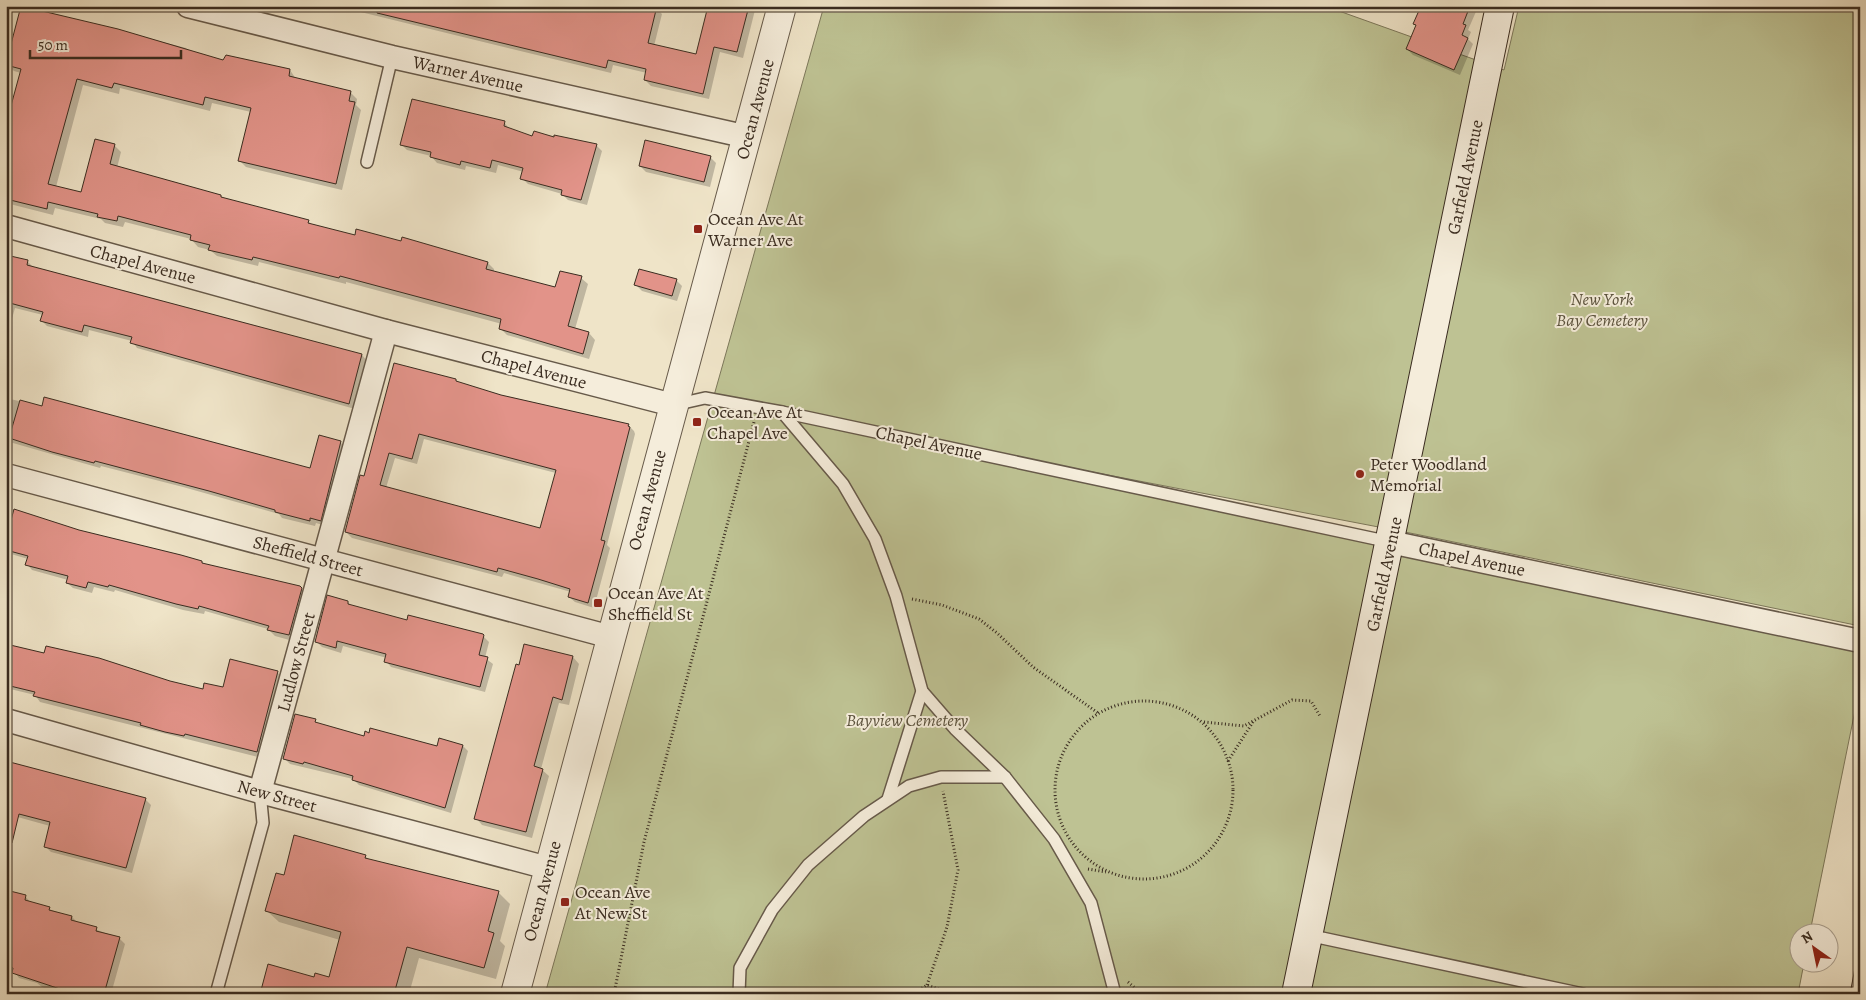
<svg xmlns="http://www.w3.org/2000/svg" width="1866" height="1000" font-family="Alegreya,serif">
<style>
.green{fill:#bec293;stroke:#7c775a}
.shadow{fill:#0003;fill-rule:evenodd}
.building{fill:#e29389;stroke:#3a2c20;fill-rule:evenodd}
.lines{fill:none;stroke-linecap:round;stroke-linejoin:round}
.service-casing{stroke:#675a4a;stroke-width:14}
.minor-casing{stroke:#675a4a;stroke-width:25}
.tertiary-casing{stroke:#675a4a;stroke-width:30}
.secondary-casing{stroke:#3a2c20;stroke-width:30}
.path{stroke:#3a2c20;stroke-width:3;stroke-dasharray:1 2.5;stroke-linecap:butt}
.service{stroke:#f5eddb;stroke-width:11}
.minor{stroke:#f5eddb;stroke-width:22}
.tertiary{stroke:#f5eddb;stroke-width:28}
.secondary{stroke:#f5eddb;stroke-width:28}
.tram{stroke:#3a2c20;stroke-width:1}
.poi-dot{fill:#8f2418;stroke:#f5eddb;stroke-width:2}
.labels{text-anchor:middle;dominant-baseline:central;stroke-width:4;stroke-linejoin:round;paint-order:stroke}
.street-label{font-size:18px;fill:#3a2c20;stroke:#f5eddb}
.poi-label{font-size:18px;fill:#3a2c20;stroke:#f5eddb;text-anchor:start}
.park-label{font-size:18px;font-style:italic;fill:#5b523d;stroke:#f5eddb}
</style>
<rect width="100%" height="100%" fill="#efe4c8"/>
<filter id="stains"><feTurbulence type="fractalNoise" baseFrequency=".004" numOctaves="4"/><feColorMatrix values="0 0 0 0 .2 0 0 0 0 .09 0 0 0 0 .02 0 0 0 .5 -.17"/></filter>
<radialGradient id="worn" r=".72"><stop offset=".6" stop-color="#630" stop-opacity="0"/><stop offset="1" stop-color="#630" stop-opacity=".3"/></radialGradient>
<polygon class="green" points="824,6 1325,6 1504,70 1519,6 1860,6 1860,626 1415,534 811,418 1860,649 1860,686 1810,932 1798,932 1798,962 1804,963 1798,994 545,994"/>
<g class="shadow">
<polygon points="22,6 186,48 190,53 224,61 227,57 290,70 296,79 350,92 357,99 356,105 361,110 342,190 246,167 239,160 251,112 212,103 210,111 120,88 119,94 83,85 56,187 82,193 114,145 121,152 117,168 221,196 225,200 308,221 312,225 355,236 488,263 494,269 494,272 556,289 581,278 588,284 575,329 589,333 595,340 589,359 507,335 500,328 502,324 346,282 346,284 259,262 258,266 217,256 210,250 198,247 191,239 125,222 123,227 105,223 101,219 55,208 53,215 6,203 6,133 21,73 14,71 7,65"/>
<polygon points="336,6 581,6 632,13 656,8 662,14 654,46 697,56 709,6 756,6 743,58 720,52 709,99 651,86 645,80 647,73 613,65 611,73"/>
<polygon points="1422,6 1478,7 1468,30 1471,32 1468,39 1473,44 1460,75 1413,55 1407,49 1417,26 1414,24"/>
<polygon points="504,122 510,130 533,138 596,145 602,151 587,205 568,200 562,194 528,184 522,178 524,172 498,165 496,173 466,166 465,170 437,163 431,156 407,150 401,144"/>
<polygon points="710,157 716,163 710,187 646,172 640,166"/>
<polygon points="6,256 27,261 34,268 362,355 367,361 355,409 137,348 132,341 89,330 88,337 47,326 42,321 43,315 15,308 6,340"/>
<polygon points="676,280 682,286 677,301 642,291 636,285"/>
<path d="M456,380L459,383L501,396L628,425L634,431L635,434L607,545L610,548L594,608L575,602L569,597L571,592L504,573L502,577L352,538L346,532L365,477ZM424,439L556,473L541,529L386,488L395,458L417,464Z"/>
<polygon points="6,398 311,470 340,442 346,448 326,526 316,523 315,526 282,518 279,514 183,487 101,466 100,468 6,441"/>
<polygon points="79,531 148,550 149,547 202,562 205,565 301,590 307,595 293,641 275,636 268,629 205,611 204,614 183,610 115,590 114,592 94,587 92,593 73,588 67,583 68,580 32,570 27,564 28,559 11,554 6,550"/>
<polygon points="348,602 351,606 408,621 483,636 489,642 485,658 493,664 485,692 391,667 386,661 387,658 343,646 341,653 322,647 316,641"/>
<polygon points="6,645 204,690 224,688 277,672 283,678 262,758 40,702 35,695 6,688"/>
<polygon points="525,645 573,657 579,664 569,705 559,703 541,769 549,776 532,838 482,825 476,818"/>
<polygon points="315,721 319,725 365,738 370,734 438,747 463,746 468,751 451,813 359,785 353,779 290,764 284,758"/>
<polygon points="6,761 145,799 151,805 132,873 51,852 45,846 50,826 14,816 6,801"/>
<polygon points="365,856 370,861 498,892 510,904 500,941 505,946 496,979 419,958 409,994 261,994 315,979 330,978 340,940 279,922 267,911 285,877"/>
<polygon points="25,896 31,903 72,917 78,923 119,938 125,944 111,994 61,994 42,987 37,983 19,978 14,971 6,969 6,899"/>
</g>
<g class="building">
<polygon points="21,6 118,29 223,60 226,55 290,69 289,76 351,91 349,101 355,102 336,184 238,161 251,108 205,97 203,105 114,83 112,88 77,79 48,184 81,192 95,139 115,144 110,164 221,195 221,197 309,220 308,223 355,235 356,229 401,241 402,237 488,262 486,269 555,287 560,271 582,276 568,326 589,332 583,354 499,329 501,319 340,276 339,278 253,257 252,260 208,250 210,245 190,240 191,235 118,216 117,221 97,217 98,214 48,202 47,209 6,199 6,124 21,69 6,65 6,63"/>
<polygon points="377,6 610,6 631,11 632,6 657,6 648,43 696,54 708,6 749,6 737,52 714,47 703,94 644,80 646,69 608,60 606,68 377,13"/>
<polygon points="1421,6 1470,6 1463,24 1466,25 1462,35 1468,38 1454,70 1406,49 1416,25 1413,24"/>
<polygon points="412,99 505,121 504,126 532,136 534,131 554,137 554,135 597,144 581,200 561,195 562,190 520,179 523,168 492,160 490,168 461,161 460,165 430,157 431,152 400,145"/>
<polygon points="645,140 711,156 704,182 639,166"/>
<polygon points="6,255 28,260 27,265 362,354 349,404 130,343 132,337 84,325 82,332 40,321 43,312 6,302"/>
<polygon points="639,269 677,279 672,296 634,285"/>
<path d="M394,363L456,379V381L501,395L629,424L628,426L630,427L601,540L605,541L588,603L568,597L570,589L538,579L498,568L497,572L345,532L360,475L364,476ZM419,434L556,470L540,528L380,485L389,453L412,459Z"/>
<polygon points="44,397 310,468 319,435 341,441 321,521 310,518 310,521 275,512 275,510 209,491 95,461 94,463 52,452 9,438 20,400 42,406"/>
<polygon points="14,509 79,530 181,555 202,561 202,563 300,586 302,588 289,635 267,630 269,626 199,606 198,609 176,604 109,585 108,587 88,582 86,588 66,583 68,576 25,565 28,556 6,550 6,539"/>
<polygon points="327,595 348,601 348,604 407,620 408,615 483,634 484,635 479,655 488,657 480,687 384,662 386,654 337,641 336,648 315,642"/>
<polygon points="6,644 44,653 46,646 99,658 170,681 203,689 204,683 223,687 230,659 278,671 257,752 185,734 184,736 165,732 140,725 141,723 33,696 35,692 6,685"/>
<polygon points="524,644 573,656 562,700 553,697 534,766 543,769 526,832 474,819 516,664 519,665"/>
<polygon points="295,714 316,719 315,722 364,736 365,731 369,733 370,728 437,746 439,738 463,745 445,808 352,780 353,776 304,762 303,764 283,759"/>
<polygon points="6,761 146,798 126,868 44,847 50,822 19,814 12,843 6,842"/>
<polygon points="294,835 366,855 365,858 499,891 488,931 494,933 484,968 407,947 394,994 260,994 268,964 314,977 315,973 329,977 341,932 265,911 276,873 284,875"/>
<polygon points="6,890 26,895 25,900 50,907 49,910 72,916 71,920 97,927 96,931 120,937 104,994 59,994 60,989 12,973 13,968 6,966"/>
</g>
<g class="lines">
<g class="service-casing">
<g id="service">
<polyline points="367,162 392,57"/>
<polyline points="674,405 705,398 782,412 1390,542"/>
<polyline points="782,412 843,484 875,539 896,596 922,691 955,729 1005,777 1054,839 1091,903 1115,994"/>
<polyline points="888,799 922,691"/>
<polyline points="1308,935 1583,994"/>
<polyline points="216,994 263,823 260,792"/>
<polyline points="739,994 740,968 772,910 808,865 864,816 909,786 941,777 1005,777"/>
</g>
</g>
<g class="minor-casing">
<g id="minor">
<polyline points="188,6 392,57 748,137"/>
<polyline points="6,226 386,331 673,405"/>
<polyline points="6,475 611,637"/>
<polyline points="1390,542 1860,641"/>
<polyline points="6,720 260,792 548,868"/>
<polyline points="260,792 386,331"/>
</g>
</g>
<g class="tertiary-casing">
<polyline id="tertiary" points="515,994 782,6"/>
</g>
<g class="secondary-casing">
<polyline id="secondary" points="1296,994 1500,6"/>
</g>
<g class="path">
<polyline points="912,599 942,605 979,619 997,633 1033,667 1098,713"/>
<circle cx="1144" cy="790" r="89"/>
<polyline points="1204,722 1244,726 1292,700 1311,701 1320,716"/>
<polyline points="1228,761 1253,722"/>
<polyline points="1088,869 1106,872"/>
<polyline points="1128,982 1142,994"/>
<polyline points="927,985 947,927 958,870 943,791"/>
<polyline points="614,994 644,842 754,422"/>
<polyline points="913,994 927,985 952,994"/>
</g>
<use href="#service" class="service"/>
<use href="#minor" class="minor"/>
<use href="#tertiary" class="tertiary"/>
<use href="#secondary" class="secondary"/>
<polyline class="tram" points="1850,994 1860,942"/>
</g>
<g class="poi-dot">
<rect x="693" y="224" width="10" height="10" rx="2.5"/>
<rect x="692" y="417" width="10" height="10" rx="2.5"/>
<circle cx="1360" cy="474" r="5"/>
<rect x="593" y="598" width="10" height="10" rx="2.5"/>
<rect x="560" y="897" width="10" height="10" rx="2.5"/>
</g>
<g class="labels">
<g class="street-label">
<text transform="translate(468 74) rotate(13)">Warner Avenue</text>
<text transform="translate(755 109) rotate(-75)">Ocean Avenue</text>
<text transform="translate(1465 177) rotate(-78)">Garfield Avenue</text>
<text transform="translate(143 264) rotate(15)">Chapel Avenue</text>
<text transform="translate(534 369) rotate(15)">Chapel Avenue</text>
<text transform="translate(929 443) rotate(12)">Chapel Avenue</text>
<text transform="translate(647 500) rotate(-75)">Ocean Avenue</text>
<text transform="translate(308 556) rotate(15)">Sheffield Street</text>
<text transform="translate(1472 559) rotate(12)">Chapel Avenue</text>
<text transform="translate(1384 574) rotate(-78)">Garfield Avenue</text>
<text transform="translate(296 662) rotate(-75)">Ludlow Street</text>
<text transform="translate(277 796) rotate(15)">New Street</text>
<text transform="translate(542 891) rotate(-75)">Ocean Avenue</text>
</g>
<g class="poi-label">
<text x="708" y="219">Ocean Ave At<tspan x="708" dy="21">Warner Ave</tspan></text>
<text x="707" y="412">Ocean Ave At<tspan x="707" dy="21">Chapel Ave</tspan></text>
<text x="1370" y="464">Peter Woodland<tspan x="1370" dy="21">Memorial</tspan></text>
<text x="608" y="593">Ocean Ave At<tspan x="608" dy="21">Sheffield St</tspan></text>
<text x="575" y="892">Ocean Ave<tspan x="575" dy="21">At New St</tspan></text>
</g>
<g class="park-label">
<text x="1602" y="299">New York<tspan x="1602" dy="21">Bay Cemetery</tspan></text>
<text x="907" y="720">Bayview Cemetery</text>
</g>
</g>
<rect width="1866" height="1000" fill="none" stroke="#efe4c8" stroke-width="25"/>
<rect x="8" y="8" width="1851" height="985" fill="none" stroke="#3a2c20" stroke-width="2.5"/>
<rect x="12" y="12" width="1841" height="975" fill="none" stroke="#3a2c20"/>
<g transform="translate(1814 948) rotate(327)"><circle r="24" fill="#f5eddb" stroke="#aaa090"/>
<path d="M0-4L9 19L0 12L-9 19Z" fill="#8f2418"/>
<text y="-8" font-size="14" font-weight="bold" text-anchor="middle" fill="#3a2c20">N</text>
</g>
<path d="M30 50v8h151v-8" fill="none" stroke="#3a2c20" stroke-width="2.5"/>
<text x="38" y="50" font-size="15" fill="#3a2c20" stroke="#f5eddb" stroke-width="4" paint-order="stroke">50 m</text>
<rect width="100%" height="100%" filter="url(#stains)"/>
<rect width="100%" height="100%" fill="url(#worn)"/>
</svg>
